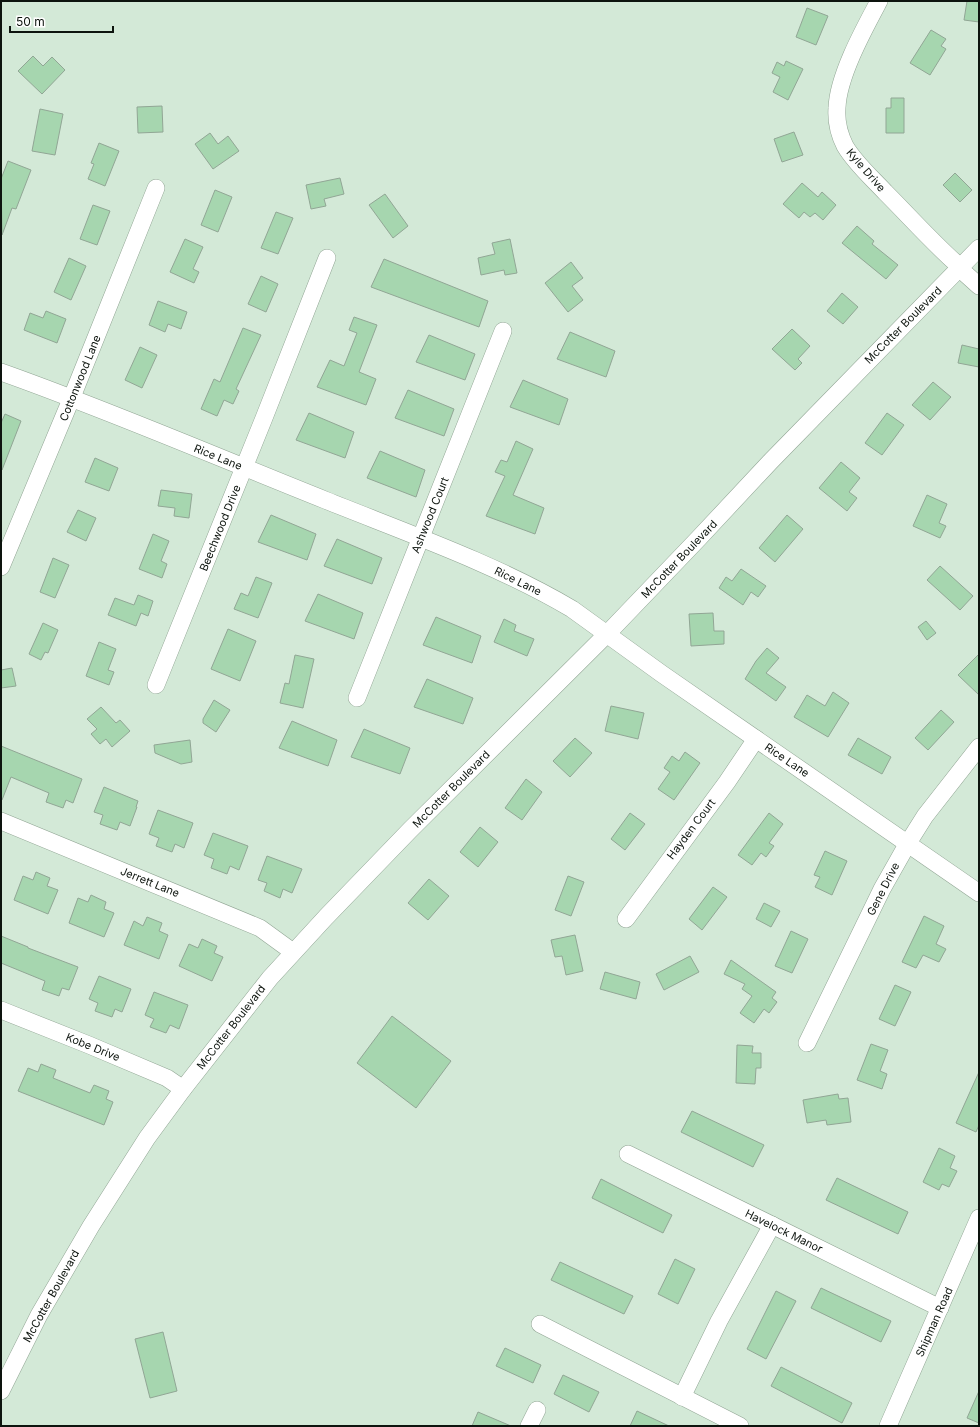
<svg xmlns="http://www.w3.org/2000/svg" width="980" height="1427" font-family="Inter,sans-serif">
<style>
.building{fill:#a6d6af;stroke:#91a695}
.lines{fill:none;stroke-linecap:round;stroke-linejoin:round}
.minor-casing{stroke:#91a594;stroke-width:18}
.minor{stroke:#fff;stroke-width:17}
.labels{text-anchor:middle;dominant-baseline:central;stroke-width:3;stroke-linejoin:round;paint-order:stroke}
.street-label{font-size:11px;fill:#0d140e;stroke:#fff}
</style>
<rect width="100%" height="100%" fill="#d3e9d7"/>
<g class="building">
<polygon points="967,1 979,1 979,22 964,20"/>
<polygon points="807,8 828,16 816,45 796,37"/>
<polygon points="931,30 946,39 941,46 946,49 930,75 910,63"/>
<polygon points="33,56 43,66 52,57 65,70 42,94 18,71"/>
<polygon points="786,61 803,69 788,100 773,92 780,77 772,73 777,62 784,66"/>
<polygon points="891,98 904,98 904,133 886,133 886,108 891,108"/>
<polygon points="162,106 163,132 138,133 137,107"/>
<polygon points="40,109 63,114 55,155 32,151"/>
<polygon points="794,132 803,155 782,162 774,139"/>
<polygon points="210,133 218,144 228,136 239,151 213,169 195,144"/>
<polygon points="99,143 119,151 105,186 88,179 94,164 91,163"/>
<polygon points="8,161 31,170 16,209 12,208 2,235 1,179"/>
<polygon points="955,173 972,190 960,202 943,185"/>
<polygon points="340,178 344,194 324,199 326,206 311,209 306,185"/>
<polygon points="802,183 818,197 822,192 836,205 823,220 815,213 810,217 804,212 799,218 783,204"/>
<polygon points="215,190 232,197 218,232 201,225"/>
<polygon points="385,194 408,226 393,238 369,205"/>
<polygon points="93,205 110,211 97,245 80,239"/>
<polygon points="276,212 293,218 278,254 261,248"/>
<polygon points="857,226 874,241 872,244 898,265 886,279 842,243"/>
<polygon points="185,239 203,247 193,269 199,272 194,283 170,272"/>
<polygon points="510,239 517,273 505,275 504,270 481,275 478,258 495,254 492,243"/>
<polygon points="69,258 86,266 71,300 54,292"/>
<polygon points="384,259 488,301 479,327 371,287"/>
<polygon points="571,262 583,278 572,286 583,300 568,312 545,283"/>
<polygon points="261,276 278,284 266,312 248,304"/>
<polygon points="842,293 858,307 843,324 827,311"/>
<polygon points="158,301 187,312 181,329 168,324 165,332 149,325"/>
<polygon points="46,311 66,319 57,343 24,330 30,313 43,318"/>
<polygon points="354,317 377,325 359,372 376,379 366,405 317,387 330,360 344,366 357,333 349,330"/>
<polygon points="243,328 261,335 236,389 239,391 233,404 224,400 217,416 201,409 214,379 220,382"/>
<polygon points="792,329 810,346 798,359 802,363 795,370 772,349"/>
<polygon points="570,332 615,351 606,377 557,359"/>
<polygon points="429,335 475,354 465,380 416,362"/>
<polygon points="962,345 979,349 979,367 958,363"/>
<polygon points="140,347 157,355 142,388 125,380"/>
<polygon points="523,380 568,399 559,425 510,407"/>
<polygon points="933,382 951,397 930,420 912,405"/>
<polygon points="408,390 454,409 444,436 395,418"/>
<polygon points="309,413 354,432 345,458 296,440"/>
<polygon points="887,413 904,425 882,455 865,443"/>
<polygon points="5,414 21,421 2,470 1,423"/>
<polygon points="516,441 533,449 513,495 544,508 535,534 486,516 505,476 495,472 501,460 507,462"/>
<polygon points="380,451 425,470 416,497 367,478"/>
<polygon points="95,458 118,468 109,491 85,482"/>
<polygon points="841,462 860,478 849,492 857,498 847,511 819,488"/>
<polygon points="161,490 192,494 189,518 174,516 175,508 158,506"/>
<polygon points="927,495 947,504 939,523 946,526 940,538 913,526"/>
<polygon points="78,510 96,518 86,541 67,532"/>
<polygon points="271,515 316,534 307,560 258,542"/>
<polygon points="787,515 803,529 775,562 759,548"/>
<polygon points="153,534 169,541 161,561 167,564 162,578 139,569"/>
<polygon points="337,539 382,558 372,584 324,566"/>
<polygon points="53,558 69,565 55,598 40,592"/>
<polygon points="940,566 973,596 960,610 927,580"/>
<polygon points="741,569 766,586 758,597 751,592 743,605 719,588 726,577 732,581"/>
<polygon points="256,577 272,583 258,618 234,609 241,593 248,596"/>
<polygon points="318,594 363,613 354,639 305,621"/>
<polygon points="138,595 153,601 148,616 141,613 136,626 108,615 115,598 134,605"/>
<polygon points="713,613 714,631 724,631 724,644 691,646 689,614"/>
<polygon points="436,617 481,636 472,663 423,645"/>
<polygon points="504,619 516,625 514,631 534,639 527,656 494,642"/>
<polygon points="926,621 936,633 927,640 918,627"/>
<polygon points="43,623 58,630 48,653 45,652 41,660 29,654"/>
<polygon points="228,629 256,641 240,681 211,669"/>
<polygon points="99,642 116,649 108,670 114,672 109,685 86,676"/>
<polygon points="767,648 779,658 766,673 786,687 776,701 745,679 756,661"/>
<polygon points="979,654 979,695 958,675"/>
<polygon points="295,655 314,659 303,708 280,703 285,683 289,684"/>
<polygon points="12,668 16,686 1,688 1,670"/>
<polygon points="427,679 473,698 463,724 414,707"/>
<polygon points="833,692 849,703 828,737 794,717 807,695 825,706"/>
<polygon points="214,700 230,710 216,732 203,723 203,719"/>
<polygon points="611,706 644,713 638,739 605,731"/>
<polygon points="101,707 116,723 120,720 130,731 112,747 106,739 100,744 91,734 97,729 87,719"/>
<polygon points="941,710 954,722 928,750 915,738"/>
<polygon points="292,721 337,740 328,766 279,748"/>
<polygon points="364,729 410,748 400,774 351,757"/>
<polygon points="575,738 592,753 570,777 553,761"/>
<polygon points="858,738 891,757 882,774 848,755"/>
<polygon points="190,740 192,762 181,764 155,753 154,745"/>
<polygon points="1,746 82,779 73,803 66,800 63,808 46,802 49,793 11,777 2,800 1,800"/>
<polygon points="685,752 700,763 674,800 658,789 670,772 664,768 672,756 679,761"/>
<polygon points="526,779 542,792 522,820 505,808"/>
<polygon points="104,787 138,801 136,807 137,807 130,826 120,822 117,830 100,824 103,815 94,812"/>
<polygon points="158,810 193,823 184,848 175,844 172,852 156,846 159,838 149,834"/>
<polygon points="630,813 645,824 625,850 611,839"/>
<polygon points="769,813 783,824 769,843 774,846 766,857 761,853 752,865 738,855"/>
<polygon points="480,827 498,842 478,867 460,852"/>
<polygon points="213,833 248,846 239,870 230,866 227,874 211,868 214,859 204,855"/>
<polygon points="825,851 847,861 832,895 815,887 820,877 814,875"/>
<polygon points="267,856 302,869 292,893 283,889 280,898 264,891 267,883 258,880"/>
<polygon points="36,872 50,878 47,886 58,890 48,914 14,900 23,876 33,880"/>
<polygon points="568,876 584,882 571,916 555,910"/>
<polygon points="429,879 449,896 428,920 408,903"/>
<polygon points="713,887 727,897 702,930 689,919"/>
<polygon points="91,895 106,902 104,909 114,913 104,937 69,923 78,898 88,902"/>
<polygon points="764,903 780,911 771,927 756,919"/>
<polygon points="924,916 944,926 936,944 946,949 939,962 923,955 916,968 902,962"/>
<polygon points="147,917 162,923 159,931 168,935 159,959 124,945 134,921 143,926"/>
<polygon points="791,931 808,939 792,973 775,966"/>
<polygon points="575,935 583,971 566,975 562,956 555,957 551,940"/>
<polygon points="1,936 28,947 28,948 78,967 69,990 62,988 59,996 42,990 45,981 1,963"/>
<polygon points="202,939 217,946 214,953 223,957 212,981 179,966 189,944 198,948"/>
<polygon points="690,956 699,972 664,990 656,974"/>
<polygon points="731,960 776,992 772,998 777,1002 769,1013 764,1009 754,1023 740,1013 752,996 742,989 745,984 724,974"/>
<polygon points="605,972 640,982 636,999 600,989"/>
<polygon points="99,976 131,989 122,1012 115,1009 112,1017 95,1011 98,1003 89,999"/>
<polygon points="895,985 911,992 895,1026 879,1019"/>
<polygon points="154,992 188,1005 179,1029 170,1025 166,1033 150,1027 154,1019 145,1015"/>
<polygon points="392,1016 451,1061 416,1108 357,1063"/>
<polygon points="871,1044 888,1050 880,1071 887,1074 882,1089 857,1080"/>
<polygon points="737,1045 753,1046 752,1053 761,1053 761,1068 756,1068 755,1084 736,1083"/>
<polygon points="41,1064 56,1070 53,1078 90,1093 94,1085 109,1091 106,1099 113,1102 104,1125 18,1091 28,1068 38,1072"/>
<polygon points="979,1072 979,1125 976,1132 956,1123"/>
<polygon points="838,1094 839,1099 848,1098 851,1122 827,1125 826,1120 807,1123 803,1100"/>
<polygon points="692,1111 764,1145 753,1167 681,1132"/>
<polygon points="939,1148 955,1156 950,1168 957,1171 949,1187 942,1184 939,1190 923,1182"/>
<polygon points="837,1178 908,1212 898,1234 826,1200"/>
<polygon points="601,1179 672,1215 663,1233 592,1198"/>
<polygon points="675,1259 695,1269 678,1304 658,1294"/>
<polygon points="560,1262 633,1296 624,1314 551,1280"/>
<polygon points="821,1288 891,1321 881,1342 811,1308"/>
<polygon points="776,1291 796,1301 766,1359 747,1349"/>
<polygon points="163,1332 177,1391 150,1398 135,1339"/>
<polygon points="505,1348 541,1365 533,1383 496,1366"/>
<polygon points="781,1367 852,1403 842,1423 771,1386"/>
<polygon points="563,1375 599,1392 589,1412 554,1394"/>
<polygon points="979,1391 979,1423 967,1418"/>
<polygon points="637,1411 669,1426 630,1426"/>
<polygon points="478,1412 511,1426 472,1426"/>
</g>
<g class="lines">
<g class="minor-casing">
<g id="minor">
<path d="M879,1C864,29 838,76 837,108C836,121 839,134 845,146C855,163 871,177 885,192C909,216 932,242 958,265L959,268L979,286"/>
<path d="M1,372C111,411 217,457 325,500C407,533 496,564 572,609L662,674L979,893"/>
<polyline points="1,567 72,397 156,188"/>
<polyline points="156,685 264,418 327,258"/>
<polyline points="357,698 503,331"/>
<polyline points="1,821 260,928 293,952"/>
<polyline points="626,919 727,782 756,739"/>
<polyline points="1,1010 89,1045 167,1078 183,1089"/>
<polyline points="807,1043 882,889 908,843 925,816 979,747"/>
<polyline points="628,1154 940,1308"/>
<polyline points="540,1324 740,1426"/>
<polyline points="1,1391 39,1315 91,1226 147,1138 183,1089 270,978 326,917 410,830 607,634 698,539 770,462 979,248"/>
<polyline points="682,1397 719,1321 772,1225"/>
<polyline points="529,1426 537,1410"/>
<polyline points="888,1426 979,1218"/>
</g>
</g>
<use href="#minor" class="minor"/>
</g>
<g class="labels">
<g class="street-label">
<text transform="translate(866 170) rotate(49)">Kyle Drive</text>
<text transform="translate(903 325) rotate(-45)">McCotter Boulevard</text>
<text transform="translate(80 378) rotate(-68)">Cottonwood Lane</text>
<text transform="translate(218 457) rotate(22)">Rice Lane</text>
<text transform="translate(430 515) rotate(-68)">Ashwood Court</text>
<text transform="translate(220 528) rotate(-68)">Beechwood Drive</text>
<text transform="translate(679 559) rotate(-46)">McCotter Boulevard</text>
<text transform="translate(518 581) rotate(26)">Rice Lane</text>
<text transform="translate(787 760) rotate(34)">Rice Lane</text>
<text transform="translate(451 789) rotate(-45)">McCotter Boulevard</text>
<text transform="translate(691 829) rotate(-53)">Hayden Court</text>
<text transform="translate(150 882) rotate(22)">Jerrett Lane</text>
<text transform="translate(883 889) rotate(-63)">Gene Drive</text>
<text transform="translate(231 1027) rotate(-52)">McCotter Boulevard</text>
<text transform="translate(93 1047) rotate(22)">Kobe Drive</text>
<text transform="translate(784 1231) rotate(26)">Havelock Manor</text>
<text transform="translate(51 1296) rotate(-61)">McCotter Boulevard</text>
<text transform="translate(934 1322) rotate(-66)">Shipman Road</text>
</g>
</g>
<rect width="980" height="1427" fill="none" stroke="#0d140e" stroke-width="4"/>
<path d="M10 26v6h103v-6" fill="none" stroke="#0d140e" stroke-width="2"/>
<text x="16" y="26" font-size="12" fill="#0d140e" stroke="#ffffff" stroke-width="3" paint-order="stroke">50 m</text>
</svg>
